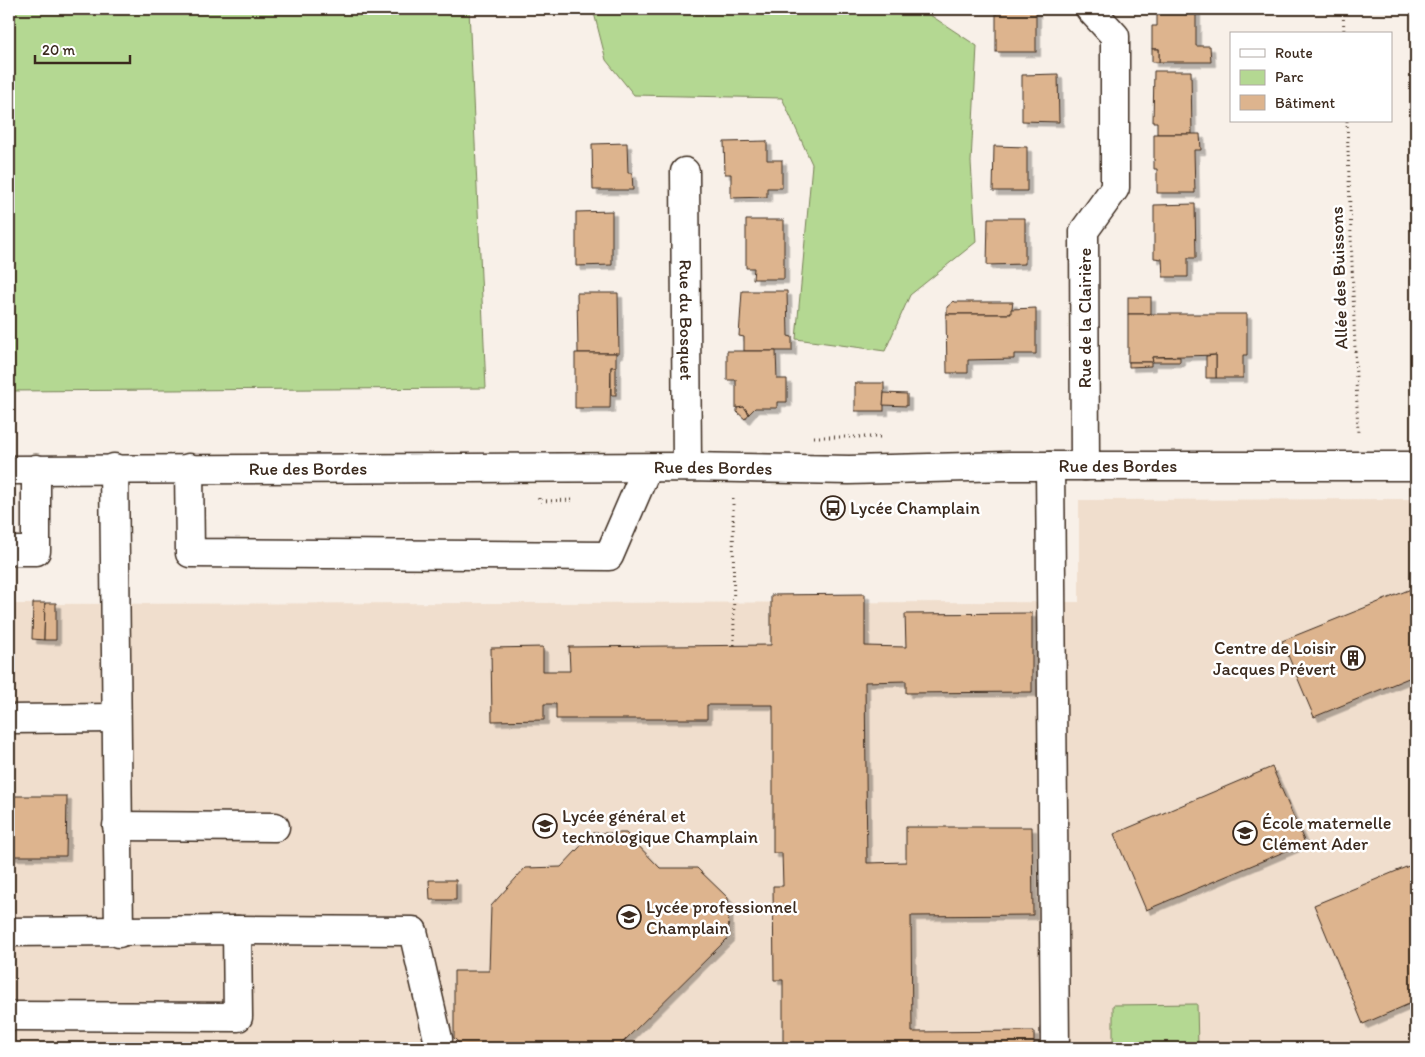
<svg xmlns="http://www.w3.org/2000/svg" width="1425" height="1057" font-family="Itim,sans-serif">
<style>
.built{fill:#f0decd}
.green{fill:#b4d892;stroke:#788158}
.building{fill:#ddb48e;stroke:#3b2a1e;filter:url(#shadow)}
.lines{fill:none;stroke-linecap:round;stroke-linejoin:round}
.minor-casing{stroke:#3b2a1e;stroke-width:31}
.path{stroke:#3b2a1e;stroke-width:3;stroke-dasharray:1 4;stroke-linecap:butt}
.minor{stroke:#fff;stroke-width:28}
.labels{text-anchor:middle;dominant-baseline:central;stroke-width:5;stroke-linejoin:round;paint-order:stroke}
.street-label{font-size:18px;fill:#3b2a1e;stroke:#fff}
.poi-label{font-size:18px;fill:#3b2a1e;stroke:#fff;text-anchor:start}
</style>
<defs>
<filter id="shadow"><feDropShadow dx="4.5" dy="4.5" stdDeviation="0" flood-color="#0004"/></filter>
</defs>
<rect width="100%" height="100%" fill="#f8f0e8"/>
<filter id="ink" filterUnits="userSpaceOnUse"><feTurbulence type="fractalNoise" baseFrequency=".02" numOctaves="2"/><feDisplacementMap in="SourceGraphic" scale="10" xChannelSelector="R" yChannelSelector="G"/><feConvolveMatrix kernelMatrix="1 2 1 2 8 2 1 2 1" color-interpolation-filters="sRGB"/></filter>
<g filter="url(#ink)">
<polygon class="built" points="1416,499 1416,1048 9,1048 9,604 1079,602 1079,500"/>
<g class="green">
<polygon points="9,9 469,9 486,388 9,391"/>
<polygon points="593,9 934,9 930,15 977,46 971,162 976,242 910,295 885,351 796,339 812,164 782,98 634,95 606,60"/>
<polygon points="1197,1004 1198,1048 1113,1048 1113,1005"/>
</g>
<g class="building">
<rect x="996" y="9" width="40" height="43"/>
<polygon points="1157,9 1196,9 1196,46 1210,46 1211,62 1159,62 1159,49 1152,49 1152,26 1157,26"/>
<rect x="1152" y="49" width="7" height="13"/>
<polygon points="1154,71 1191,71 1192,134 1157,134 1157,122 1153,122"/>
<polygon points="1058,74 1059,122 1022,121 1022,75"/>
<polygon points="1154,134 1200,134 1201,150 1194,150 1195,193 1157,193 1157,169 1154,169"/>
<polygon points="767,141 767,160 782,160 782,188 767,188 767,197 731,198 731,174 725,174 724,142"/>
<polygon points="627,143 628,173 632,173 633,190 593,190 592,144"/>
<polygon points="994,146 1027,147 1027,191 993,191"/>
<polygon points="1195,204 1196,258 1188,258 1188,277 1163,277 1162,259 1154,258 1154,205"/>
<polygon points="612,211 612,265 576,266 576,212"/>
<polygon points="988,218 1025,218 1025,264 987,265"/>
<polygon points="746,220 784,220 784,279 753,279 754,268 746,268"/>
<polygon points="742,291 787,291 788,336 792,337 792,351 744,351 744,337 739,336"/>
<polygon points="577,293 618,293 619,353 578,353"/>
<rect x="1128" y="297" width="23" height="17"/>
<polygon points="954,301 955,302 1013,302 1011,314 947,314 947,307"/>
<polygon points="1036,308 1036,354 1014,354 1014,359 968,360 968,373 947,373 946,314 1011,314 1011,309"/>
<polygon points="1128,314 1247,314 1247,355 1243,355 1243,378 1216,378 1216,355 1152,357 1153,362 1128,362"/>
<polygon points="727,351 776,351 777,379 787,379 787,402 777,402 777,408 755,408 749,414 744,407 736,408 736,380 727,380"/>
<polygon points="575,353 616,353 616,367 611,367 610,408 575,408"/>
<polygon points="1216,355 1216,378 1206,378 1206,356"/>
<polygon points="1152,357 1180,357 1180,362 1153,362"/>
<polygon points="1129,362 1151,362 1151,366 1129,367"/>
<rect x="611" y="367" width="5" height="28"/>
<rect x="855" y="383" width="29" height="28"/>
<polygon points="884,393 907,394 907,406 883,405"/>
<polygon points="744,407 749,414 745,419 737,412 737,408"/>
<polygon points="1416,587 1416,675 1314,717 1282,641"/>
<polygon points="865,594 865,646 906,647 905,614 1032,613 1032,692 906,693 906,681 865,682 867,863 906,862 906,827 1032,827 1033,915 911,916 912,1032 1034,1031 1034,1048 783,1048 783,980 774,980 773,886 783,886 782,853 773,853 773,705 707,705 707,719 556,719 556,704 544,704 544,720 492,721 491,648 543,647 543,671 570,671 569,647 771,645 771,595"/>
<polygon points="33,603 45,603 44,640 32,639"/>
<polygon points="45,603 56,603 56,640 44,640"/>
<polygon points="1272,767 1305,843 1146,910 1114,834"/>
<polygon points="9,796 67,796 66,856 9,856"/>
<polygon points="593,833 626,833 660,868 697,868 728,898 729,937 617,1048 464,1048 454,1038 454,971 489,971 491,906 525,868 561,867"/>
<polygon points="1416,863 1416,1001 1363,1024 1314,905"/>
<polygon points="429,880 456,880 456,900 430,900"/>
</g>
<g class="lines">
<g class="minor-casing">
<g id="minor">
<path id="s1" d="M685,172L687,467"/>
<polyline points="1050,466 1055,1048"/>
<polyline points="1085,466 1084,231 1115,188 1115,36 1090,9"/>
<polyline points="114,468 119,933"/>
<polyline points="189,468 190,553 609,556 647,468"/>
<path id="s2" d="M9,470L687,467L849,470L1009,466H1416"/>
<polyline points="9,551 36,551 36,469"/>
<polyline points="10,719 116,718"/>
<polyline points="117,826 275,827"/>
<polyline points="237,930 413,931 438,1039"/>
<polyline points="9,932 237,930 238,1017 9,1016"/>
</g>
</g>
<g class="path">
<polyline points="1343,9 1344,34"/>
<polyline points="1347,121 1358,435"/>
<polyline points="814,437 883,437"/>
<polyline points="539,498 539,501 575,500"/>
<polyline points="733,499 734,645"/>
</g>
<use href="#minor" class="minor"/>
</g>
</g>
<defs>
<g id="bus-ring" transform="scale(1.25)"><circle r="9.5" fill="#fff" stroke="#3b2a1e" stroke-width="1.5"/><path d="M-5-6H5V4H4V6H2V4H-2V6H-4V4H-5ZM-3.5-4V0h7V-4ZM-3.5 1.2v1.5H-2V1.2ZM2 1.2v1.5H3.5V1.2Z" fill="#3b2a1e"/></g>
<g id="building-ring" transform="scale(1.25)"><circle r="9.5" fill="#fff" stroke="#3b2a1e" stroke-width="1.5"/><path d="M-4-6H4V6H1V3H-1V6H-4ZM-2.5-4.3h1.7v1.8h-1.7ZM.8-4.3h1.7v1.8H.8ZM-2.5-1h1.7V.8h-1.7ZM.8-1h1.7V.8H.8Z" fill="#3b2a1e"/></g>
<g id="school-ring" transform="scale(1.25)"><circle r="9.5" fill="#fff" stroke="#3b2a1e" stroke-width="1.5"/><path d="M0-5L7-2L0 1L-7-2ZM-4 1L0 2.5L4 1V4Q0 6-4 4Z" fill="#3b2a1e"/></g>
</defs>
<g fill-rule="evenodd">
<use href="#bus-ring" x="833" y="508"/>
<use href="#building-ring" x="1353" y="658"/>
<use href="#school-ring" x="545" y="826"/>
<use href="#school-ring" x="1245" y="833"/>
<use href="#school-ring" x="629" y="917"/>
</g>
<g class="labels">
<g class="street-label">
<text transform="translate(1339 278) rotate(-92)">Allée des Buissons</text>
<text transform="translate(1085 318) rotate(-90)">Rue de la Clairière</text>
<text stroke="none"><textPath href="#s1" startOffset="148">Rue du Bosquet</textPath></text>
<text stroke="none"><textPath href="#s2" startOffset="1109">Rue des Bordes</textPath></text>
<text stroke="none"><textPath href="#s2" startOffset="299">Rue des Bordes</textPath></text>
<text stroke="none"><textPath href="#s2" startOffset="704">Rue des Bordes</textPath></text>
</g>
<g class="poi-label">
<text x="850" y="508">Lycée Champlain</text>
<text x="1336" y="648" text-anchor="end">Centre de Loisir<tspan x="1336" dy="21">Jacques Prévert</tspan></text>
<text x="562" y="816">Lycée général et<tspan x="562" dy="21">technologique Champlain</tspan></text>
<text x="1262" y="823">École maternelle<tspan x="1262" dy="21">Clément Ader</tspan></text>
<text x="646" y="907">Lycée professionnel<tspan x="646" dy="21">Champlain</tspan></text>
</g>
</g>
<rect width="1425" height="1057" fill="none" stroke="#fff" stroke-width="30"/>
<rect x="15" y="15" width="1395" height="1027" fill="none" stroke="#3b2a1e" stroke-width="2" filter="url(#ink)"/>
<rect x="1230" y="32" width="162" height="90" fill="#ffffff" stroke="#b1aaa5"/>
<rect x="1240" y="49" width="25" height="8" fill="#ffffff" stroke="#b1aaa5"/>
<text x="1275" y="58" font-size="15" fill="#3b2a1e">Route</text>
<rect x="1240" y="70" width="25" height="15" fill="#b4d892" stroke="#b1aaa5"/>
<text x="1275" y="82" font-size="15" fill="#3b2a1e">Parc</text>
<rect x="1240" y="95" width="25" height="15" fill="#ddb48e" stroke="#b1aaa5"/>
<text x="1275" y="108" font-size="15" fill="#3b2a1e">Bâtiment</text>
<path d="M35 55v8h95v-8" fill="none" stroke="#3b2a1e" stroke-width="2.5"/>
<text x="42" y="55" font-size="15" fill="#3b2a1e" stroke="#ffffff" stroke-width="4" paint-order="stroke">20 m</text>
</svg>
